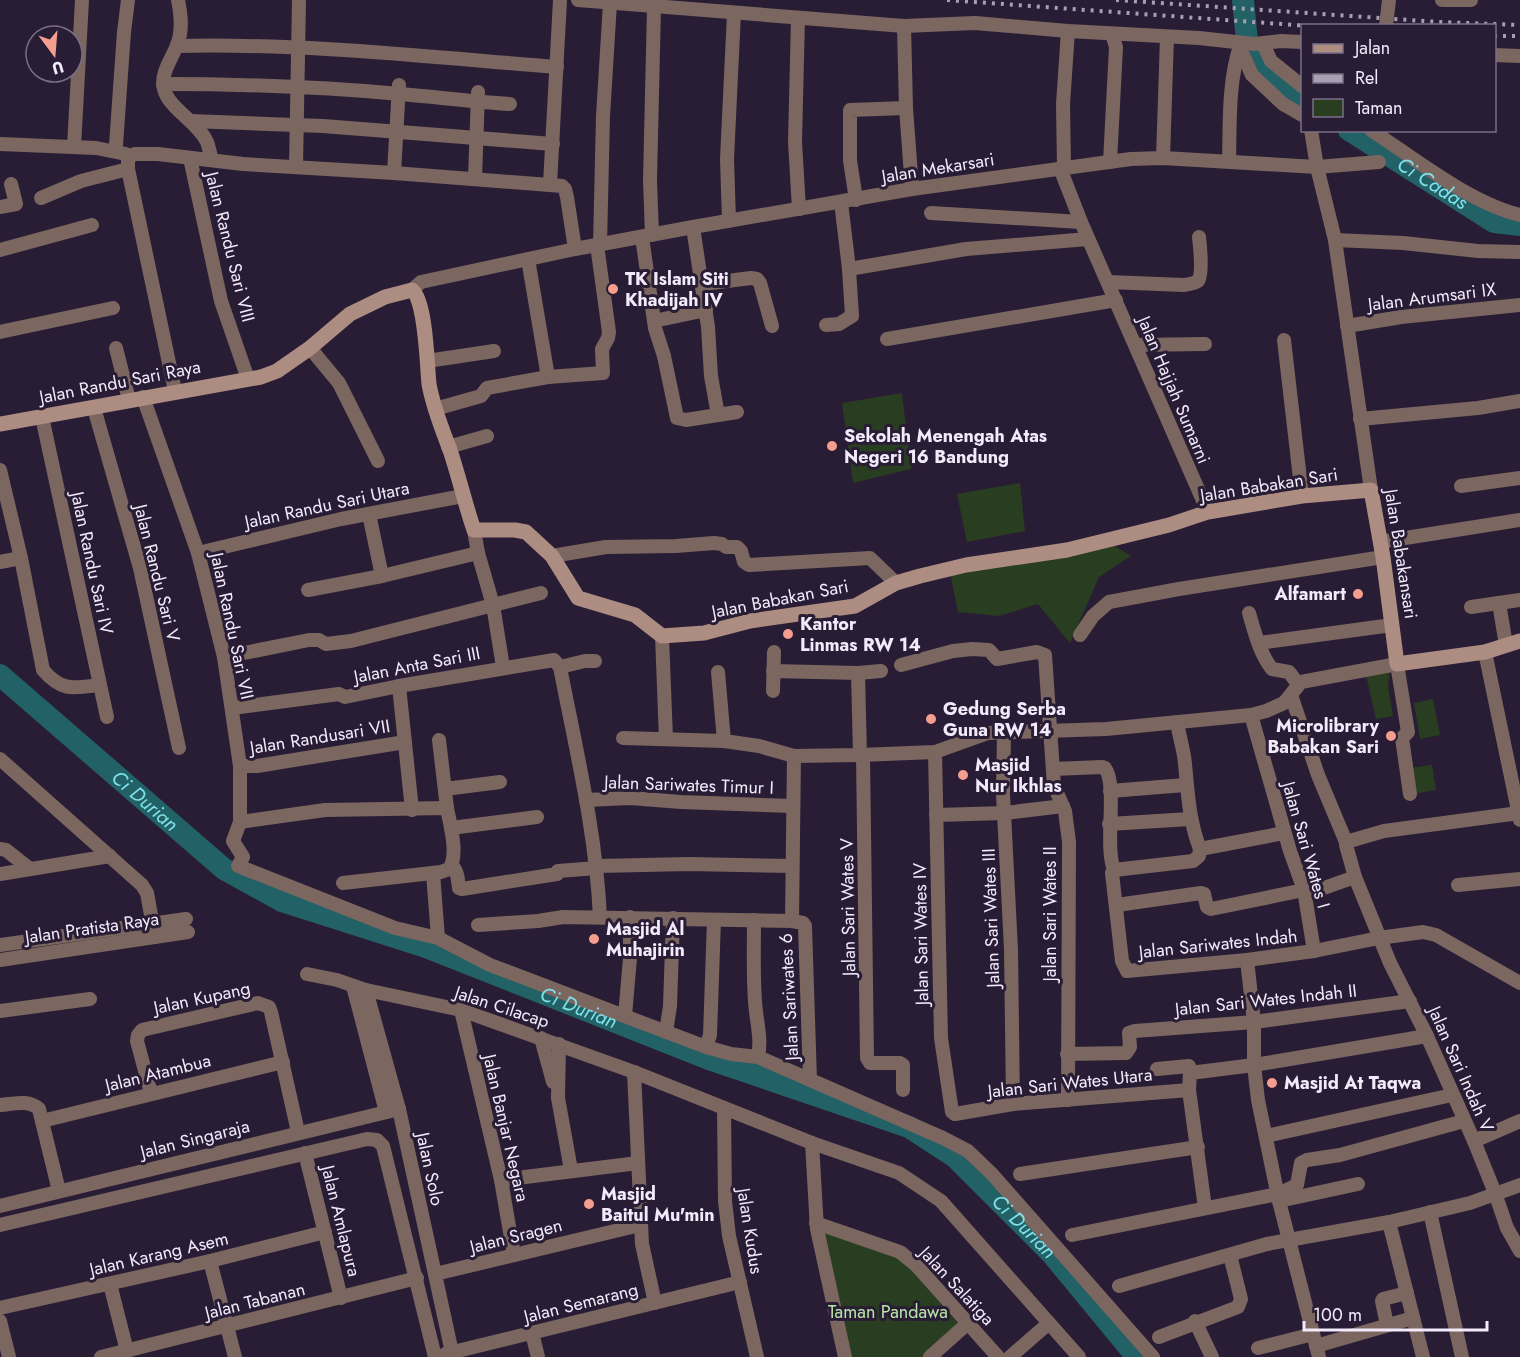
<svg xmlns="http://www.w3.org/2000/svg" width="1520" height="1357" font-family="Jost,sans-serif">
<style>
.green{fill:#293d21}
.lines{fill:none;stroke-linecap:round;stroke-linejoin:round}
.river{stroke:#226166;stroke-width:22}
.street{stroke:#7b6660;stroke-width:14}
.secondary{stroke:#ad8d82;stroke-width:15}
.rail{stroke:#a99fb3;stroke-width:4;stroke-dasharray:3 6;stroke-linecap:butt}
.street-bridge{stroke:#7b6660;stroke-width:14}
.poi-dot{fill:#f59d8f;stroke:#291d35;stroke-width:2}
.labels{text-anchor:middle;dominant-baseline:central;stroke-width:6;stroke-linejoin:round;paint-order:stroke}
.street-label{font-size:18px;fill:#f3ebfc;stroke:#291d35}
.poi-label{font-size:18px;font-weight:bold;fill:#f3ebfc;stroke:#291d35;text-anchor:start}
.park-label{font-size:18px;fill:#b9e5a9;stroke:#291d35}
.water-label{font-size:20px;font-style:italic;fill:#7fe1ea;stroke:#291d35}
</style>
<rect width="100%" height="100%" fill="#291d35"/>
<g class="green">
<polygon points="902,393 911,469 853,483 842,403"/>
<polygon points="1020,483 1025,531 967,542 957,494"/>
<polygon points="1105,540 1131,556 1099,577 1070,643 1038,604 999,616 958,612 950,573"/>
<polygon points="1390,671 1388,686 1393,716 1376,719 1366,675"/>
<polygon points="1433,699 1440,735 1420,739 1414,703"/>
<polygon points="1432,765 1436,790 1413,794 1409,768"/>
<polygon points="824,1231 897,1256 911,1269 959,1325 923,1357 852,1357"/>
</g>
<g class="lines">
<g class="river">
<polyline points="1243,0 1248,51 1285,89 1302,101"/>
<path id="s1" d="M1349,130L1494,222L1520,225"/>
<path id="s2" d="M0,675L224,869L282,901L426,947L709,1059L909,1127L955,1157L1052,1254L1137,1357"/>
</g>
<g class="street">
<path d="M178,0C181,15 183,31 177,45C172,59 160,73 164,89C169,109 198,122 207,142C209,147 210,154 212,160"/>
<polyline points="578,0 904,26 975,23 1068,31 1199,38 1254,44 1281,41 1302,42"/>
<polyline points="1442,0 1471,0"/>
<polyline points="798,18 795,142 799,209"/>
<polyline points="904,26 906,108 912,189"/>
<polyline points="1238,44 1252,75 1283,104 1302,115"/>
<polyline points="1263,44 1271,61 1302,86"/>
<path d="M177,46C304,43 430,57 557,67"/>
<polyline points="1494,55 1520,56"/>
<path d="M163,84C242,84 322,87 400,94C437,97 473,102 510,104"/>
<polyline points="191,121 323,126 553,144"/>
<polyline points="1311,130 1317,167 1379,162"/>
<path d="M1371,130C1415,159 1470,203 1520,215"/>
<polyline points="0,144 96,148 126,154"/>
<polyline points="116,145 124,32 128,0"/>
<polyline points="74,147 82,0"/>
<polyline points="190,158 221,301 248,379"/>
<polyline points="1163,158 1167,37"/>
<path d="M1229,161C1230,124 1228,83 1240,46"/>
<polyline points="1110,162 1116,47 1112,34"/>
<polyline points="296,167 299,0"/>
<polyline points="1060,168 1081,222 1208,512"/>
<polyline points="1064,168 1063,104 1068,31"/>
<polyline points="394,173 399,85"/>
<polyline points="475,179 478,92"/>
<polyline points="550,184 560,0"/>
<polyline points="41,198 81,181 128,169"/>
<polyline points="856,200 850,160 850,110 906,108"/>
<polyline points="0,207 16,204 11,184"/>
<polyline points="931,213 1081,222"/>
<polyline points="729,221 727,159 734,13"/>
<polyline points="693,227 708,327 711,376 718,415"/>
<polyline points="652,235 650,180 654,7"/>
<polyline points="642,237 655,328 664,356 677,418 686,420 737,412"/>
<polyline points="1335,240 1403,243 1478,251 1520,252"/>
<polyline points="600,245 603,116 610,3"/>
<polyline points="0,250 92,225"/>
<polyline points="528,259 548,377"/>
<polyline points="849,269 966,249 1088,239"/>
<path d="M1108,282L1184,285C1188,284 1194,284 1198,281C1203,274 1200,246 1199,237"/>
<polyline points="703,284 751,278 757,279 760,283 772,326"/>
<polyline points="412,290 421,282 575,249 693,227 912,189 1131,159 1163,158 1317,167 1335,240 1371,490"/>
<polyline points="654,321 706,310"/>
<polyline points="826,325 839,324 852,316 849,269 841,202"/>
<polyline points="1347,326 1401,317 1520,305"/>
<polyline points="0,332 113,308"/>
<polyline points="887,339 1116,300"/>
<polyline points="1284,340 1302,496"/>
<polyline points="1136,345 1205,344"/>
<polyline points="116,348 129,400"/>
<polyline points="310,348 339,383 378,461"/>
<polyline points="427,361 494,351"/>
<polyline points="175,391 128,169 128,157 135,154 158,154 243,164 394,173 562,186 565,189 567,197 575,249"/>
<polyline points="143,397 198,553 224,657 240,766 240,822 233,841 243,857 238,866 395,928 438,938 490,965 706,1047 731,1054 758,1057 943,1138 968,1151 992,1174 1153,1357"/>
<polyline points="94,408 140,568 179,748"/>
<polyline points="435,409 481,396 487,388 548,377 603,373 602,349 608,338 609,332 597,245"/>
<polyline points="42,417 107,717"/>
<polyline points="1360,419 1478,408 1520,401"/>
<polyline points="448,447 487,436"/>
<path d="M0,470L21,558L43,670C62,692 73,688 100,685"/>
<polyline points="1461,486 1520,478"/>
<polyline points="369,514 382,576"/>
<polyline points="474,530 478,553 493,605 503,667"/>
<polyline points="1380,542 1520,520"/>
<polyline points="198,553 341,519 463,496"/>
<polyline points="552,556 606,547 676,546 714,543 722,544 726,547 737,547 741,551 744,562 749,565 870,558 896,583"/>
<polyline points="0,562 21,558"/>
<polyline points="308,590 382,576 478,553"/>
<polyline points="1499,603 1506,645"/>
<polyline points="1471,607 1520,600"/>
<path d="M1249,613C1255,633 1259,652 1272,669L1289,672L1298,684"/>
<polyline points="1080,635 1093,616 1109,602 1179,589 1383,557"/>
<polyline points="662,636 666,739"/>
<polyline points="1259,643 1392,625"/>
<polyline points="1485,652 1520,820"/>
<polyline points="224,657 309,640 319,640 326,644 351,641 541,593"/>
<polyline points="901,665 953,651 972,649 989,650 997,659 1037,652 1045,655 1054,786 1065,811 1069,842 1068,1100"/>
<polyline points="560,667 585,661 595,661"/>
<polyline points="773,671 858,673 881,671"/>
<polyline points="718,672 724,741"/>
<polyline points="858,673 860,755"/>
<polyline points="399,686 412,810"/>
<polyline points="773,691 774,652"/>
<polyline points="1291,695 1318,775 1346,842"/>
<path d="M232,708L339,694L345,697L399,686L554,660L560,667C576,750 596,832 600,917"/>
<polyline points="1251,715 1290,851 1304,890 1314,951"/>
<path d="M1177,722C1179,736 1184,750 1185,764C1188,794 1189,821 1200,849"/>
<polyline points="1004,731 1003,794 1011,949 1013,1104"/>
<polyline points="623,738 724,741 759,746 794,756"/>
<polyline points="439,740 447,808"/>
<polyline points="935,752 941,1038 952,1112 955,1114"/>
<polyline points="863,755 867,1058 870,1063 900,1063 903,1065 903,1090"/>
<polyline points="0,759 142,885 147,893 155,937"/>
<polyline points="240,766 257,766 405,742"/>
<path d="M1053,769L1102,767L1105,768C1118,786 1104,844 1114,870L1112,873L1122,961L1127,971L1247,960L1314,951L1379,938L1423,932L1436,935L1520,983"/>
<polyline points="445,789 500,782"/>
<polyline points="1110,791 1185,785"/>
<polyline points="586,800 630,798 681,802 792,806"/>
<polyline points="936,815 1005,813 1063,806"/>
<path d="M240,822L325,810L447,808C450,824 459,856 449,869L441,872L343,883"/>
<polyline points="1109,824 1190,819"/>
<polyline points="451,828 537,817"/>
<polyline points="0,849 6,850 30,869"/>
<path d="M452,866C458,871 458,881 459,888L462,889L557,874L558,871L597,868"/>
<polyline points="597,866 690,864 792,866"/>
<polyline points="1114,870 1193,861 1199,856 1200,849 1284,833"/>
<polyline points="433,873 438,938"/>
<polyline points="0,874 110,856"/>
<polyline points="1355,877 1390,963 1427,1036 1474,1141 1495,1193 1507,1228 1520,1251"/>
<polyline points="1458,885 1520,879"/>
<polyline points="1117,905 1201,893 1204,894 1207,907 1211,909 1304,890 1321,889 1355,877 1346,845 1346,842 1384,831 1519,813"/>
<path d="M754,920C754,947 753,974 755,1001C756,1020 762,1038 758,1057"/>
<polyline points="792,921 794,756 860,755 935,752 988,733 1106,729 1251,715 1266,711 1284,703 1301,682 1397,664 1408,732 1402,738 1410,794"/>
<polyline points="478,925 538,921 563,917 792,921 803,923 805,926 810,1080"/>
<polyline points="0,945 186,919"/>
<polyline points="0,960 188,932"/>
<polyline points="1247,960 1254,1022 1254,1065 1258,1100 1279,1201 1319,1357"/>
<polyline points="307,974 337,980 366,990 461,1010 634,1072 812,1143 899,1173 941,1201 1079,1357"/>
<polyline points="353,986 386,1112"/>
<polyline points="366,990 399,1109 453,1357"/>
<polyline points="461,1010 501,1180 514,1255"/>
<polyline points="0,1011 90,999"/>
<polyline points="625,1016 630,958 630,917"/>
<polyline points="666,1032 670,1006 673,918"/>
<polyline points="541,1038 553,1082"/>
<polyline points="559,1044 558,1098 571,1170"/>
<polyline points="706,1047 710,1035 714,920"/>
<polyline points="1067,1054 1126,1053 1130,1047 1129,1033 1135,1031 1254,1022 1410,1001"/>
<polyline points="1157,1069 1189,1066 1190,1073"/>
<polyline points="634,1072 642,1244 655,1303"/>
<polyline points="151,1093 137,1041 138,1035 142,1030 258,1003 269,1007 271,1012 298,1132"/>
<path d="M0,1105C14,1104 28,1099 39,1109L59,1191"/>
<polyline points="724,1108 725,1201 729,1236 757,1357"/>
<polyline points="955,1114 1013,1104 1189,1090"/>
<polyline points="42,1121 283,1062"/>
<polyline points="1266,1136 1452,1095"/>
<polyline points="1474,1141 1520,1121"/>
<polyline points="812,1143 817,1229 845,1357"/>
<polyline points="305,1153 341,1298"/>
<polyline points="1020,1174 1198,1147"/>
<polyline points="501,1180 638,1163"/>
<polyline points="1279,1201 1358,1184"/>
<polyline points="0,1206 399,1109"/>
<polyline points="1205,1208 1189,1090 1190,1073 1254,1065 1427,1036"/>
<polyline points="1430,1212 1462,1357"/>
<polyline points="1389,1222 1423,1357"/>
<polyline points="816,1223 900,1252 916,1265 998,1357"/>
<polyline points="0,1225 367,1139 377,1140 383,1146 435,1357"/>
<polyline points="1072,1235 1278,1194 1297,1185 1301,1163 1307,1160 1340,1155 1464,1121"/>
<polyline points="210,1261 235,1357"/>
<polyline points="435,1274 640,1225"/>
<polyline points="110,1284 127,1351"/>
<polyline points="1119,1286 1267,1244 1389,1222 1470,1203 1520,1185"/>
<polyline points="0,1308 210,1261 325,1232"/>
<polyline points="0,1321 9,1357"/>
<polyline points="1195,1321 1212,1357"/>
<polyline points="1387,1325 1382,1301 1383,1299 1407,1293"/>
<polyline points="532,1333 538,1357"/>
<polyline points="1159,1337 1238,1307 1241,1299 1230,1255"/>
<polyline points="1316,1346 1413,1318"/>
<polyline points="1258,1348 1313,1334"/>
<polyline points="445,1354 740,1282"/>
<polyline points="101,1357 417,1278"/>
<polyline points="930,1357 968,1323"/>
<polyline points="1010,1357 1049,1323"/>
</g>
<path class="secondary" d="M0,424L261,377L277,371L310,348L350,314L385,297L412,290C426,301 427,365 429,384C433,407 442,429 450,450C459,477 465,504 474,530H515L526,532L552,556L578,598L635,615L662,636L704,633L750,621L855,606L896,583L920,576L966,565L1067,550L1169,525L1208,512L1302,496L1371,490L1383,557L1397,664L1485,652L1520,641"/>
<g class="rail">
<polyline points="947,0 1309,26"/>
<polyline points="1116,0 1439,22 1520,25"/>
<polyline points="1494,36 1520,36"/>
</g>
<polyline class="street-bridge" points="1386,26 1389,0"/>
</g>
<g class="poi-dot">
<circle cx="613" cy="289" r="6"/>
<circle cx="832" cy="446" r="6"/>
<circle cx="1358" cy="594" r="6"/>
<circle cx="788" cy="634" r="6"/>
<circle cx="931" cy="719" r="6"/>
<circle cx="1391" cy="736" r="6"/>
<circle cx="963" cy="775" r="6"/>
<circle cx="594" cy="939" r="6"/>
<circle cx="1272" cy="1083" r="6"/>
<circle cx="589" cy="1204" r="6"/>
</g>
<g class="labels">
<g class="street-label">
<text transform="translate(938 168) rotate(-9)">Jalan Mekarsari</text>
<text transform="translate(230 247) rotate(76)">Jalan Randu Sari VIII</text>
<text transform="translate(1432 297) rotate(-7)">Jalan Arumsari IX</text>
<text transform="translate(120 382) rotate(-11)">Jalan Randu Sari Raya</text>
<text transform="translate(1174 390) rotate(67)">Jalan Hajjah Sumarni</text>
<text transform="translate(1269 485) rotate(-9)">Jalan Babakan Sari</text>
<text transform="translate(327 505) rotate(-12)">Jalan Randu Sari Utara</text>
<text transform="translate(1401 554) rotate(81)">Jalan Babakansari</text>
<text transform="translate(92 563) rotate(78)">Jalan Randu Sari IV</text>
<text transform="translate(157 573) rotate(76)">Jalan Randu Sari V</text>
<text transform="translate(780 599) rotate(-11)">Jalan Babakan Sari</text>
<text transform="translate(232 626) rotate(78)">Jalan Randu Sari VII</text>
<text transform="translate(417 665) rotate(-11)">Jalan Anta Sari III</text>
<text transform="translate(320 737) rotate(-9)">Jalan Randusari VII</text>
<text transform="translate(689 785) rotate(2)">Jalan Sariwates Timur I</text>
<text transform="translate(1306 845) rotate(74)">Jalan Sari Wates I</text>
<text transform="translate(848 907) rotate(-91)">Jalan Sari Wates V</text>
<text transform="translate(1050 914) rotate(-90)">Jalan Sari Wates II</text>
<text transform="translate(991 918) rotate(-92)">Jalan Sari Wates III</text>
<text transform="translate(92 928) rotate(-8)">Jalan Pratista Raya</text>
<text transform="translate(921 934) rotate(-91)">Jalan Sari Wates IV</text>
<text transform="translate(1218 944) rotate(-6)">Jalan Sariwates Indah</text>
<text transform="translate(789 997) rotate(-93)">Jalan Sariwates 6</text>
<text transform="translate(202 998) rotate(-12)">Jalan Kupang</text>
<text transform="translate(1266 1000) rotate(-6)">Jalan Sari Wates Indah II</text>
<text transform="translate(502 1007) rotate(18)">Jalan Cilacap</text>
<text transform="translate(1461 1069) rotate(66)">Jalan Sari Indah V</text>
<text transform="translate(158 1073) rotate(-14)">Jalan Atambua</text>
<text transform="translate(1070 1083) rotate(-6)">Jalan Sari Wates Utara</text>
<text transform="translate(506 1128) rotate(77)">Jalan Banjar Negara</text>
<text transform="translate(195 1139) rotate(-14)">Jalan Singaraja</text>
<text transform="translate(430 1169) rotate(78)">Jalan Solo</text>
<text transform="translate(341 1221) rotate(76)">Jalan Amlapura</text>
<text transform="translate(750 1231) rotate(81)">Jalan Kudus</text>
<text transform="translate(516 1236) rotate(-14)">Jalan Sragen</text>
<text transform="translate(159 1254) rotate(-13)">Jalan Karang Asem</text>
<text transform="translate(957 1286) rotate(47)">Jalan Salatiga</text>
<text transform="translate(255 1301) rotate(-14)">Jalan Tabanan</text>
<text transform="translate(581 1303) rotate(-14)">Jalan Semarang</text>
</g>
<g class="poi-label">
<text x="625" y="279">TK Islam Siti<tspan x="625" dy="21">Khadijah IV</tspan></text>
<text x="844" y="436">Sekolah Menengah Atas<tspan x="844" dy="21">Negeri 16 Bandung</tspan></text>
<text x="1346" y="594" text-anchor="end">Alfamart</text>
<text x="800" y="624">Kantor<tspan x="800" dy="21">Linmas RW 14</tspan></text>
<text x="943" y="709">Gedung Serba<tspan x="943" dy="21">Guna RW 14</tspan></text>
<text x="1379" y="726" text-anchor="end">Microlibrary<tspan x="1379" dy="21">Babakan Sari</tspan></text>
<text x="975" y="765">Masjid<tspan x="975" dy="21">Nur Ikhlas</tspan></text>
<text x="606" y="929">Masjid Al<tspan x="606" dy="21">Muhajirin</tspan></text>
<text x="1284" y="1083">Masjid At Taqwa</text>
<text x="601" y="1194">Masjid<tspan x="601" dy="21">Baitul Mu'min</tspan></text>
</g>
<g class="park-label">
<text x="888" y="1312">Taman Pandawa</text>
</g>
<g class="water-label">
<text stroke="none"><textPath href="#s1" startOffset="99">Ci Cadas</textPath></text>
<text stroke="none"><textPath href="#s2" startOffset="192">Ci Durian</textPath></text>
<text stroke="none"><textPath href="#s2" startOffset="678">Ci Durian</textPath></text>
<text stroke="none"><textPath href="#s2" startOffset="1182">Ci Durian</textPath></text>
</g>
</g>
<rect x="1301" y="24" width="195" height="108" fill="#291d35" stroke="#7a6f85" stroke-width="1.5"/>
<rect x="1313" y="44" width="30" height="9" fill="#ad8d82" stroke="#7a6f85" stroke-width="1.5"/>
<text x="1355" y="54" font-size="18" fill="#f3ebfc">Jalan</text>
<rect x="1313" y="74" width="30" height="9" fill="#a99fb3" stroke="#7a6f85" stroke-width="1.5"/>
<text x="1355" y="84" font-size="18" fill="#f3ebfc">Rel</text>
<rect x="1313" y="99" width="30" height="18" fill="#293d21" stroke="#7a6f85" stroke-width="1.5"/>
<text x="1355" y="114" font-size="18" fill="#f3ebfc">Taman</text>
<g transform="translate(54 54) rotate(164)"><circle r="28" fill="#291d35" stroke="#7a6f85" stroke-width="1.5"/>
<path d="M0-4.5L10 22L0 15L-10 22Z" fill="#f59d8f"/>
<text y="-9" font-size="16" font-weight="bold" text-anchor="middle" fill="#f3ebfc">U</text>
</g>
<path d="M1304 1321v9h183v-9" fill="none" stroke="#f3ebfc" stroke-width="3"/>
<text x="1313" y="1321" font-size="18" fill="#f3ebfc" stroke="#291d35" stroke-width="4.5" paint-order="stroke">100 m</text>
</svg>
